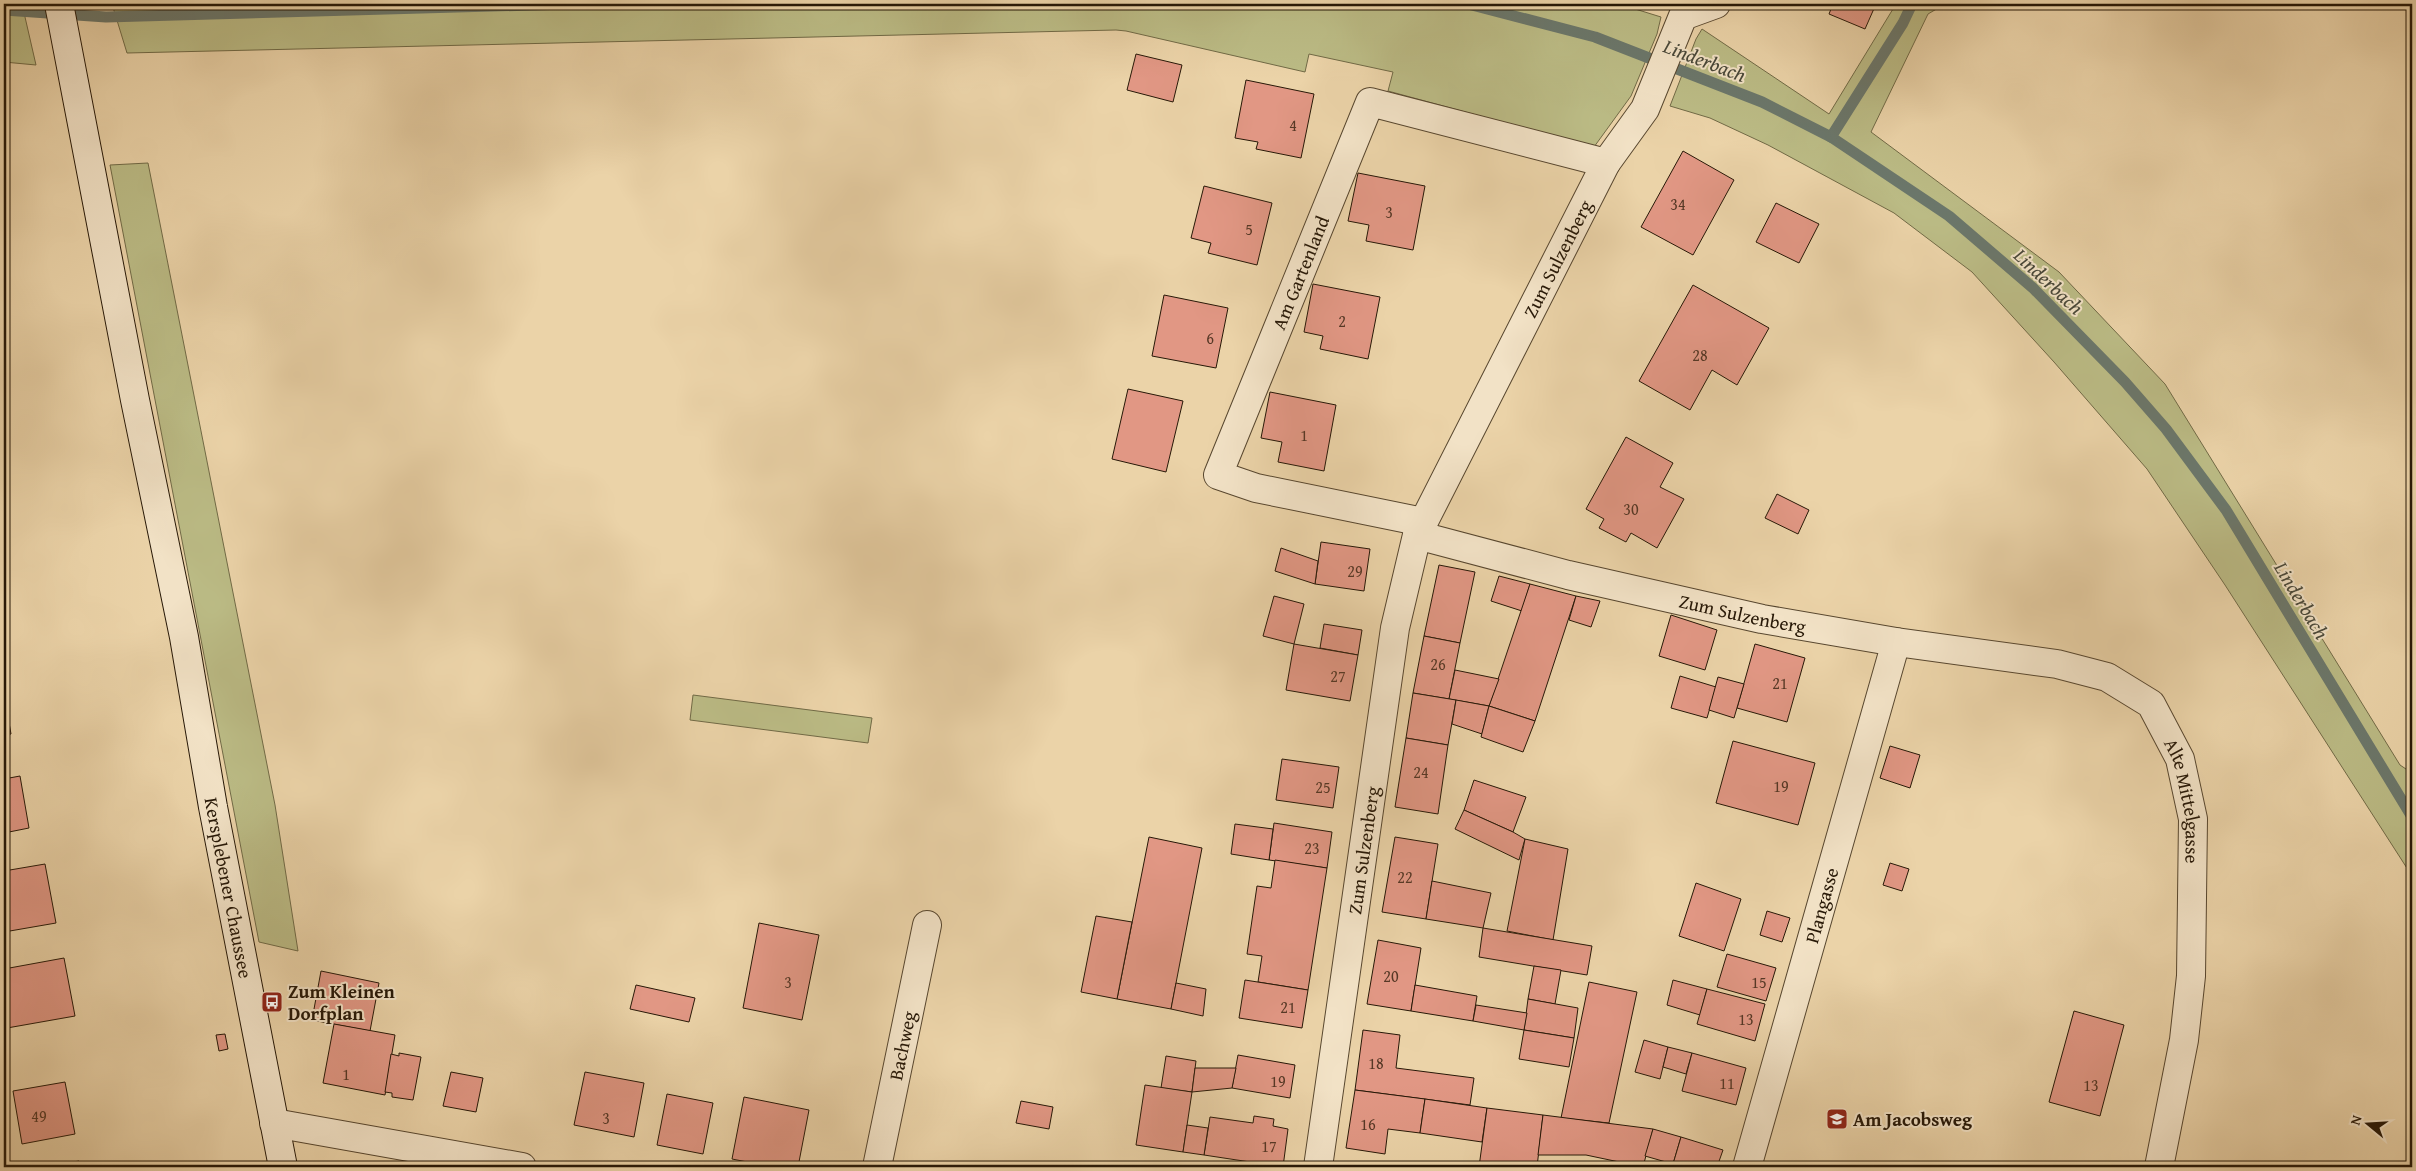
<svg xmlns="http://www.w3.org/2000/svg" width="2416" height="1171" font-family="'Gentium Book Plus',serif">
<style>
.green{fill:#bbbb85;stroke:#716a46}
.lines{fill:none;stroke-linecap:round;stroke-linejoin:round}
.stream{stroke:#6b776b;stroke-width:11}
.building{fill:#e19784;stroke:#271807}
.street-casing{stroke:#58472f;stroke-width:30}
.secondary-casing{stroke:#271807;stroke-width:30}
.street{stroke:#f2e2c6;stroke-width:28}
.secondary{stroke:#f2e2c6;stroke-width:28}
.labels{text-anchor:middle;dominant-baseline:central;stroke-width:4;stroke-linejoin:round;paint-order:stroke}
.number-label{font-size:16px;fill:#563826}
.street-label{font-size:19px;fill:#271807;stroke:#f2e2c6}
.poi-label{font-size:19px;font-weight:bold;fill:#271807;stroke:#f2e2c6;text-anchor:start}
.water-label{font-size:20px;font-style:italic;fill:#494839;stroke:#f2e2c6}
</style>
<rect width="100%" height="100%" fill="#ebd3a8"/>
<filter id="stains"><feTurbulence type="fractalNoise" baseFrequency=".004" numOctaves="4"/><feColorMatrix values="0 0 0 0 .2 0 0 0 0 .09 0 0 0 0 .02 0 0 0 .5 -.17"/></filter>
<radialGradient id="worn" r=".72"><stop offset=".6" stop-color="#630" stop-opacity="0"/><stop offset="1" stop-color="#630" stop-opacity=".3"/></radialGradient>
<g class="green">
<polygon points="4,4 22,4 36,65 4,62"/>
<polygon points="112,4 1619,4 1661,17 1657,34 1631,96 1594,147 1388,91 1393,72 1309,54 1305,72 1126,31 1116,30 127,53"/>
<polygon points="1896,4 1945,4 1928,14 1871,132 2059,272 2165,384 2400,765 2412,773 2412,876 2225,585 2147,469 2054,362 1972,272 1894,213 1768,145 1710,118 1670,106 1696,39 1702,29 1829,114"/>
<polygon points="148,163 275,805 298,951 259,942 110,165"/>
<polygon points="693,695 872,718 868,743 690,720"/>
</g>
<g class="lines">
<g class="stream">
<polyline points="1468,4 1595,37 1762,102 1831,137 1949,216 2033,288 2125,382 2166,429 2226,510 2412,817"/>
<polyline points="4,10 106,17 567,4"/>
<polyline points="1831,137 1903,23 1912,4"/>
</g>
</g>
<g class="building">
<polygon points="1833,4 1876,4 1865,29 1829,14"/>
<polygon points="1136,54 1182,65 1173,102 1127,90"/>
<polygon points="1246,80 1314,94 1301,158 1256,149 1258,142 1235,138"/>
<polygon points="1683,151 1734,180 1693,255 1641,227"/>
<polygon points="1358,173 1425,186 1413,250 1366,241 1369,225 1348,221"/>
<polygon points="1204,186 1272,203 1257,265 1208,253 1211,243 1191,238"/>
<polygon points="1776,203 1819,224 1799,263 1756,242"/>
<polygon points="1313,284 1380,297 1368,359 1320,349 1323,336 1304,332"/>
<polygon points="1693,285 1769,328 1737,385 1712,370 1690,410 1639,381"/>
<polygon points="1164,295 1228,308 1216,368 1152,356"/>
<polygon points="1128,389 1183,401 1166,472 1112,459"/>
<polygon points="1270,392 1336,405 1324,471 1278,462 1282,442 1261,438"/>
<polygon points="1626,437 1673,463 1660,487 1684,499 1657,548 1631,533 1626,542 1599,528 1604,519 1586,509"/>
<polygon points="1777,494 1809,510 1798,534 1765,518"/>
<polygon points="1321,542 1370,549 1364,591 1315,584"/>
<polygon points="1281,548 1318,561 1315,584 1275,571"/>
<polygon points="1439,565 1475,572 1460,643 1424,636"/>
<polygon points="1499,576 1530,584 1522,611 1491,601"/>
<polygon points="1530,584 1576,596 1535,721 1489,706"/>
<polygon points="1274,596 1304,604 1294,644 1263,636"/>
<polygon points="1576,596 1600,601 1591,627 1569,620"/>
<polygon points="1671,615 1717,630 1705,670 1659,656"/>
<polygon points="1324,624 1362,630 1358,655 1320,648"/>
<polygon points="1424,636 1460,643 1449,699 1413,693"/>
<polygon points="1294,644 1358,655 1350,701 1286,690"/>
<polygon points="1755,644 1805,658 1787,722 1737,708"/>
<polygon points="1455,670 1499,679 1489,706 1449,699"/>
<polygon points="1680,676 1716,687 1707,718 1671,708"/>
<polygon points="1718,677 1744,684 1734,718 1709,710"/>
<polygon points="1413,693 1456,700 1448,745 1406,738"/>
<polygon points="4,694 11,734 4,735"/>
<polygon points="1456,700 1489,706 1482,734 1452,724"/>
<polygon points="1489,706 1535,721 1523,752 1481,737"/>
<polygon points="1406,738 1448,745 1438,814 1395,807"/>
<polygon points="1733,741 1815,763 1798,825 1716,803"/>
<polygon points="1890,746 1920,755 1910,788 1880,778"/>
<polygon points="1282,759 1339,767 1333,808 1276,800"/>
<polygon points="20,776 29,828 4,833 4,779"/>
<polygon points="1474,780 1526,797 1513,832 1464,810"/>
<polygon points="1464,810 1513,832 1525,839 1519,860 1455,829"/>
<polygon points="1274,823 1332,832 1327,868 1269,860"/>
<polygon points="1235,824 1273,829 1269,860 1231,854"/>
<polygon points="1149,837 1202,848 1171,1009 1117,999"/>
<polygon points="1395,837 1438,844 1426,919 1382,912"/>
<polygon points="1525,839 1568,849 1553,940 1507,931"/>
<polygon points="1275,860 1327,868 1308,990 1258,982 1262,956 1247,954 1257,886 1271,888"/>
<polygon points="1890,863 1909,869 1902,891 1883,885"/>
<polygon points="45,864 56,923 4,932 4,871"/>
<polygon points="1432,881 1491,893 1483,928 1426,919"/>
<polygon points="1696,883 1741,899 1724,951 1679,936"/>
<polygon points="1767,911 1790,918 1782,942 1760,935"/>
<polygon points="1096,916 1132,922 1117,999 1081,992"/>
<polygon points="759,923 819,935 802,1020 743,1008"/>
<polygon points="1483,928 1592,946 1587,975 1479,957"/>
<polygon points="1378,940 1421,948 1411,1011 1367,1004"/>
<polygon points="1727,954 1776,968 1766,1001 1717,987"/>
<polygon points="64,958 75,1016 7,1028 4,1011 4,969"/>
<polygon points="1534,966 1561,970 1555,1004 1528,999"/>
<polygon points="321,971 379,983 370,1031 312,1020"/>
<polygon points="1245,980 1308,990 1302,1028 1239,1018"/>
<polygon points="1673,980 1707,989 1700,1015 1667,1005"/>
<polygon points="1589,982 1637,992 1609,1123 1561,1118"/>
<polygon points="1176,983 1206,989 1203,1016 1171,1009"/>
<polygon points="636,985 695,998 689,1022 630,1009"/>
<polygon points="1415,985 1477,996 1473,1021 1411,1011"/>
<polygon points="1707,989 1765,1004 1755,1041 1697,1024"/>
<polygon points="1528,999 1578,1008 1574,1038 1524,1030"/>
<polygon points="1476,1005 1527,1013 1524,1030 1473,1021"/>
<polygon points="2074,1011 2124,1025 2100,1116 2049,1102"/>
<polygon points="334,1024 395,1035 385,1095 323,1083"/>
<polygon points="1363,1030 1400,1035 1396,1068 1474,1078 1470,1105 1355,1090"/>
<polygon points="1524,1030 1574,1038 1569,1067 1519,1059"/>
<polygon points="225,1034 228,1049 219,1051 216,1035"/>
<polygon points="1644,1040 1668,1047 1660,1079 1635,1072"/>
<polygon points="1668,1047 1692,1053 1686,1074 1663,1067"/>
<polygon points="399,1053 421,1057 413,1100 392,1097 392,1093 385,1092 391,1054 399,1056"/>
<polygon points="1692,1053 1746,1068 1736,1105 1682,1091"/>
<polygon points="1238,1055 1295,1065 1290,1098 1232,1088"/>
<polygon points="1166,1056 1196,1061 1192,1092 1161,1088"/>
<polygon points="1195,1068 1236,1068 1232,1088 1192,1092"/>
<polygon points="451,1072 483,1078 476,1112 443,1106"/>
<polygon points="585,1072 644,1083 634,1137 574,1125"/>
<polygon points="65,1082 75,1134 22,1144 13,1091"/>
<polygon points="1145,1085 1192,1092 1183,1152 1136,1145"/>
<polygon points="1355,1090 1425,1099 1420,1133 1388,1129 1385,1154 1346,1148"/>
<polygon points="667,1094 713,1103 703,1154 657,1145"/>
<polygon points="744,1097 809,1110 798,1167 773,1167 732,1159"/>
<polygon points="1425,1099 1487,1108 1482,1142 1420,1133"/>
<polygon points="1021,1101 1053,1107 1049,1129 1016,1123"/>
<polygon points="1487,1108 1543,1115 1537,1167 1479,1167"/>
<polygon points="1543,1115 1653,1129 1643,1167 1586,1155 1538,1155"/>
<polygon points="1254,1116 1274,1119 1273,1126 1288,1129 1283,1167 1204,1155 1210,1117 1253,1123"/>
<polygon points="1187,1125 1208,1128 1204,1155 1183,1152"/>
<polygon points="1653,1129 1681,1137 1673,1164 1645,1156"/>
<polygon points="1681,1137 1723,1150 1717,1167 1684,1167 1673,1164"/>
<polygon points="79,1161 80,1167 44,1167"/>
</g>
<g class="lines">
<g class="street-casing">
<g id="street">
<path id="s1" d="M1423,522L1256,488L1218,475L1370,102L1606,163"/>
<path id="s2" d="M1417,535L1568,575L1762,619L1896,642L2057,664L2107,677L2151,704L2180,759L2193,819L2191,976L2184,1040L2159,1167"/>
<polyline points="274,1123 522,1167"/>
<path id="s3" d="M877,1167L927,925"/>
<path id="s4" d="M1318,1167L1395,628L1417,535L1606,163L1645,109L1683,16L1716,4"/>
<path id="s5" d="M1747,1167L1896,642"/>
</g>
</g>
<g class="secondary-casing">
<g id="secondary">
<path id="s6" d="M59,4L135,400L184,637L213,807L283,1167"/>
</g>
</g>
<use href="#street" class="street"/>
<use href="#secondary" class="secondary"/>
</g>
<defs>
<g id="bus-square" transform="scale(1.125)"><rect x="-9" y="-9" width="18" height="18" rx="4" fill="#8f2418" stroke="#f2e2c6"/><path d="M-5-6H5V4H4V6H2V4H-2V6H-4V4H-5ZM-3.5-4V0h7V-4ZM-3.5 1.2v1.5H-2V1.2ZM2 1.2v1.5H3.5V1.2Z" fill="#fff"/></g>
<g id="school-square" transform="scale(1.125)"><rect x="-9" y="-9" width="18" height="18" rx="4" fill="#8f2418" stroke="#f2e2c6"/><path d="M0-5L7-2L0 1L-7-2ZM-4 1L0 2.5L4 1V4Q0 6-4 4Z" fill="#fff"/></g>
</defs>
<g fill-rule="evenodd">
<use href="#bus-square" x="272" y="1002"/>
<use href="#school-square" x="1837" y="1119"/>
</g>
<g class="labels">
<g class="number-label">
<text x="1293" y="125">4</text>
<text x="1678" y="204">34</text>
<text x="1389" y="212">3</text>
<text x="1249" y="229">5</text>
<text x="1342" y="321">2</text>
<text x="1210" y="338">6</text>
<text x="1700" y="355">28</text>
<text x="1304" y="435">1</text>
<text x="1631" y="509">30</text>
<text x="1355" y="571">29</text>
<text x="1438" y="664">26</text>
<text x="1338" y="676">27</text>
<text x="1780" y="683">21</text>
<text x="1421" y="772">24</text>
<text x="1781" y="786">19</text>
<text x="1323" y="787">25</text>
<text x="1312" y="848">23</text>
<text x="1405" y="877">22</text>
<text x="1391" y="976">20</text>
<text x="788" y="982">3</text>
<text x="1759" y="982">15</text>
<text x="1288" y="1007">21</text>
<text x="1746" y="1019">13</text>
<text x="1376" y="1063">18</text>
<text x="346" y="1074">1</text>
<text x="1278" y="1081">19</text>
<text x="1727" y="1083">11</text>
<text x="2091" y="1085">13</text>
<text x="39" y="1116">49</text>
<text x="606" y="1118">3</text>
<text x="1368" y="1124">16</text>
<text x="1269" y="1146">17</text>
</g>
<g class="street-label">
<text stroke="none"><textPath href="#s4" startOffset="950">Zum Sulzenberg</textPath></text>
<text stroke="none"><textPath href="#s1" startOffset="429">Am Gartenland</textPath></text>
<text stroke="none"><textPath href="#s2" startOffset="335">Zum Sulzenberg</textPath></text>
<text stroke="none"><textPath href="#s2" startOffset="861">Alte Mittelgasse</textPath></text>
<text stroke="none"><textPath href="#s4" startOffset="320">Zum Sulzenberg</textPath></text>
<text stroke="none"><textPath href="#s6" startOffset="900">Kersplebener Chaussee</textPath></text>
<text stroke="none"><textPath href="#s5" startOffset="272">Plangasse</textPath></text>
<text stroke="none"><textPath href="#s3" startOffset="124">Bachweg</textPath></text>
</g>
<g class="poi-label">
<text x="288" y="991">Zum Kleinen<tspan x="288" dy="22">Dorfplan</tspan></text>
<text x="1853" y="1119">Am Jacobsweg</text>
</g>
<g class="water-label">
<text transform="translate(1705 60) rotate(21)">Linderbach</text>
<text transform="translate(2049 281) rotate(43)">Linderbach</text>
<text transform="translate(2302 600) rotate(59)">Linderbach</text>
</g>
</g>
<rect width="2416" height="1171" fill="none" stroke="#ebd3a8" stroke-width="20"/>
<rect x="5" y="5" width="2406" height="1161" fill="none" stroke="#271807" stroke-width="2.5"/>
<rect x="10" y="10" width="2396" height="1151" fill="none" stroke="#271807"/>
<g transform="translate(2368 1124) rotate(288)" stroke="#f2e2c6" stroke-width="4" paint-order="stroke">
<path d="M0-4L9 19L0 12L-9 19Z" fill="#271807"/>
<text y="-8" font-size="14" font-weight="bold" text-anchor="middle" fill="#271807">N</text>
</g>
<rect width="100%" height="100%" filter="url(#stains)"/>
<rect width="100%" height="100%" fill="url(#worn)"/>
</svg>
